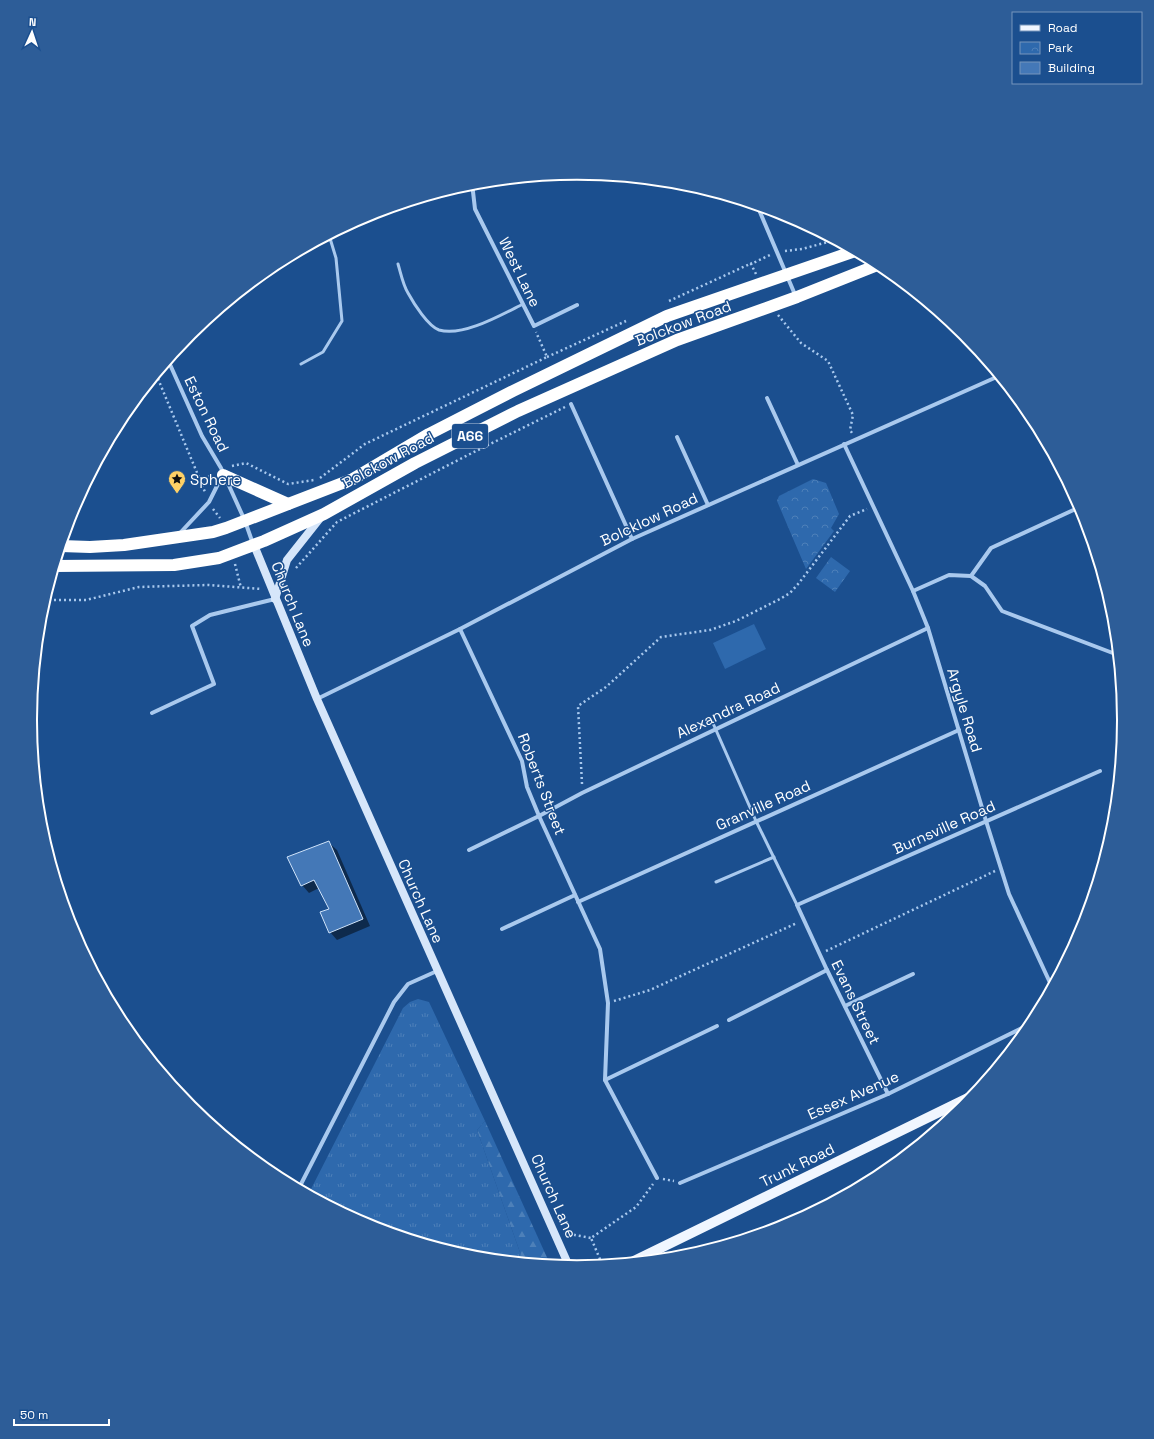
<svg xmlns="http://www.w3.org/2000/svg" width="1154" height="1439" font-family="'Space Grotesk',sans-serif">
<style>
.grass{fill:url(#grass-tufts)}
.forest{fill:url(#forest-firs)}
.park{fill:url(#park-crowns)}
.garden{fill:#2e69ad}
.shadow{fill:#0007}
.building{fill:#4478b7;stroke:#cfe3fa}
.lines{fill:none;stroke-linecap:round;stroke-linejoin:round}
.path{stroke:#a9c9ee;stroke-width:2.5;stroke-dasharray:2 3;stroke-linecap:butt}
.lane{stroke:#a9c9ee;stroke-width:3}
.street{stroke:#a9c9ee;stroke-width:4}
.secondary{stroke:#d6e6fa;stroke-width:8}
.primary{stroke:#f0f6ff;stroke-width:10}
.highway{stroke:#fff;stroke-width:12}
.labels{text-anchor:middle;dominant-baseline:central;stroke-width:3;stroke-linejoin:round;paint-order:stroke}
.shield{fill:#1b4f8f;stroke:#bbcadd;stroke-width:1}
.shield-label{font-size:14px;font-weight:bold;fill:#fff}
.street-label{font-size:15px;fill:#fff;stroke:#1b4f8f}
.poi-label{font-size:15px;fill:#fff;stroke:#1b4f8f;text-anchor:start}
.rim{fill:none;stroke:#fff;stroke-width:2}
</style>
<defs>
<pattern id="grass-tufts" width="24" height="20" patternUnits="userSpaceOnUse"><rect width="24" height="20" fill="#2e69ad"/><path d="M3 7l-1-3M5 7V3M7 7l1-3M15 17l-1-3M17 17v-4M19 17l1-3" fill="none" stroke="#4d80b9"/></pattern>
<pattern id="forest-firs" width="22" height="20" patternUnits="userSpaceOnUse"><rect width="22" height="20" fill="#2e69ad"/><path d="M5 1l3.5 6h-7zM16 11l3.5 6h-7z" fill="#4d80b9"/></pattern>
<pattern id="park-crowns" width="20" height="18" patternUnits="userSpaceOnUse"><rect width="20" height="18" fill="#2e69ad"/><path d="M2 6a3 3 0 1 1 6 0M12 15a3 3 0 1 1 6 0" fill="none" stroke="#4d80b9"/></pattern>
</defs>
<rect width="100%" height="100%" fill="#1b4f8f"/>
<polygon class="grass" points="418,999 429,1002 485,1121 477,1130 523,1261 470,1256 367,1225 309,1193 403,1008 410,1002"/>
<polygon class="forest" points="485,1121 550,1264 523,1261 477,1130"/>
<g class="park">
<polygon points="813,479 826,483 839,514 831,528 834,531 806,569 777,501 779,496"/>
<polygon points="831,557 850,571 835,592 816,578"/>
<polygon points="886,1170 881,1174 786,1225 758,1233"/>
</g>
<polygon class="garden" points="754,624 766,649 725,669 713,643"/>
<polygon class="shadow" points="329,843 337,850 370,926 337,940 330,932 330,909 319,888 309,893 302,885"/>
<polygon class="building" points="329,841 363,919 329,933 320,912 329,909 314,880 301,886 287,857"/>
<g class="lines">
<g class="path">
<polyline points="785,251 802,249 835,240"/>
<polyline points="756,274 751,264 770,255"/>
<polyline points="669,301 752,263"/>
<polyline points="778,315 801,343 828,361 853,415 850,430 852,433"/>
<polyline points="547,357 626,321"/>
<polyline points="156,374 205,492"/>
<polyline points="232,466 246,463 288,484 314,480"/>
<polyline points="320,478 365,444 547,357 536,332"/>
<polyline points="200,482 211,475"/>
<polyline points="213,509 220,518"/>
<polyline points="235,564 241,588"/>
<polyline points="296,568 337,522 470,454 565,407"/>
<polyline points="44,600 86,600 139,587 170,586 209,585 261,589"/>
<polyline points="582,784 578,706 606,687 661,637 710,630 736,621 780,599 790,593 799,583 850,516 867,509"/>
<polyline points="826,951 995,871"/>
<polyline points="614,1001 650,990 797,923"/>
<polyline points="663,1179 674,1181"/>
<polyline points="564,1233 591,1238"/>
<polyline points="602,1264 591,1238 636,1207 653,1184"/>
</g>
<g class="lane">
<path d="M398,264C401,274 403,285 408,293C414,304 428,326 439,330C463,337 501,315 523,304"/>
<polyline points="301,364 323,352 342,321 336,258 329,235"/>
<polyline points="712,721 756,821 797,905"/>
<polyline points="716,882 774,857"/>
</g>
<g class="street">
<polyline points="472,183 475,209 534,326 577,305"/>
<polyline points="757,205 796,297"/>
<polyline points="168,360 202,436 221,468 245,521 253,544"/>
<polyline points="767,398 798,465"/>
<polyline points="571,404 632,539"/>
<polyline points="677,437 708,505"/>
<polyline points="844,444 913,591 928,628 986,821 1009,894 1052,987"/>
<polyline points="180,533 209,502 222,476"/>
<polyline points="971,576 985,586 1002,611 1118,655"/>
<polyline points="913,591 949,575 971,576 991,548 1080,507"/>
<polyline points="460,629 522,761 527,787 539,816 600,949 608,1003 605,1080 657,1178"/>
<polyline points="317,699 460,629 632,539 999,376"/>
<polyline points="152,713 214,684 192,626 210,615 275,599"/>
<polyline points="469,850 539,816 582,793 928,628"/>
<polyline points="578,902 959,730"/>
<polyline points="502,929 575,895"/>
<polyline points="845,1006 913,974"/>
<polyline points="729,1020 827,970"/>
<polyline points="605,1080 717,1026"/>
<polyline points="888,1094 827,970 797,905 1100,771"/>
<polyline points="680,1183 888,1094 1032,1023"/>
<polyline points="299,1188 394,1002 408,984 437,971"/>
</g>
<g class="secondary">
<polyline points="254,545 317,699 569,1266"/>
<polyline points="275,599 287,560 321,517"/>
</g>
<polyline class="primary" points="634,1261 972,1096"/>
<g class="highway">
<polyline points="223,475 288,504"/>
<polyline points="61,546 90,547 124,545 213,532 226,528 353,479 429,434 513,391 667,316 855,251"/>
<polyline points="55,566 174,565 219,558 264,541 324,514 415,463 518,411 677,340 797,297 880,264"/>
</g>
</g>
<defs>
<g id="sight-pin" transform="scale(0.9)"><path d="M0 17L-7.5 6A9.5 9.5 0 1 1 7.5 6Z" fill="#ffd166" stroke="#1b4f8f"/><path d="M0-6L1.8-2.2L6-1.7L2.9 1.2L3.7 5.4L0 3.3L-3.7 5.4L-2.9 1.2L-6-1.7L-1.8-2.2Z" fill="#111"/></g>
</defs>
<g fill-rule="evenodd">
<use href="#sight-pin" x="177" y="479"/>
</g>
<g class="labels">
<rect class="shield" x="452" y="424" width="36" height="24" rx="3"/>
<g class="shield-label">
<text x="470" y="436">A66</text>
</g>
<g class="street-label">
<text transform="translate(520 272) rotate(64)">West Lane</text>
<text transform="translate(683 323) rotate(-21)">Bolckow Road</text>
<text transform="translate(207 414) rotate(64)">Eston Road</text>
<text transform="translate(388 460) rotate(-28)">Bolckow Road</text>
<text transform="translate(649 519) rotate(-25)">Bolcklow Road</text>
<text transform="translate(293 604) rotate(68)">Church Lane</text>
<text transform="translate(728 710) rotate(-25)">Alexandra Road</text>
<text transform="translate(965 710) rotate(73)">Argyle Road</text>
<text transform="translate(542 784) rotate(69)">Roberts Street</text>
<text transform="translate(763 805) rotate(-24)">Granville Road</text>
<text transform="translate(944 827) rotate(-24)">Burnsville Road</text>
<text transform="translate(421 901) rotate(66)">Church Lane</text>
<text transform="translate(856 1002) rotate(64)">Evans Street</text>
<text transform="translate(853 1095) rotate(-24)">Essex Avenue</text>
<text transform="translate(797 1165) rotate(-26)">Trunk Road</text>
<text transform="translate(554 1196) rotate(66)">Church Lane</text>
</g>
<g class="poi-label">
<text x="190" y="479">Sphere</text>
</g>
</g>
<path d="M0 0H1154V1439H0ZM37 720a540 540 0 1 1 1080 0a540 540 0 1 1-1080 0Z" fill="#2d5d98" fill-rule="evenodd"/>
<path class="rim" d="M37 720a540 540 0 1 1 1080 0a540 540 0 1 1-1080 0Z"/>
<rect x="1012" y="12" width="130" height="72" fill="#1b4f8f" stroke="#7695bc"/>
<rect x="1020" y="25" width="20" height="6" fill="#f0f6ff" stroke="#7695bc"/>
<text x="1048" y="32" font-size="12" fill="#ffffff">Road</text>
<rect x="1020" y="42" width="20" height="12" fill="url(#park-crowns)" stroke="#7695bc"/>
<text x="1048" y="52" font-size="12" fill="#ffffff">Park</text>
<rect x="1020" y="62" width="20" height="12" fill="#4478b7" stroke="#7695bc"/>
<text x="1048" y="72" font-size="12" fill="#ffffff">Building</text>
<g transform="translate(32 32) rotate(3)" stroke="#1b4f8f" stroke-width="3" paint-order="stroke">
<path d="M0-3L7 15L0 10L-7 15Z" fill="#ffffff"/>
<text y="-6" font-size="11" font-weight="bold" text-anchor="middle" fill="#ffffff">N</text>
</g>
<path d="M14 1419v6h95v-6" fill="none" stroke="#ffffff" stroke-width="2"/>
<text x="20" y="1419" font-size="12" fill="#ffffff" stroke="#1b4f8f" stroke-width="3" paint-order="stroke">50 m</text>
</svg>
